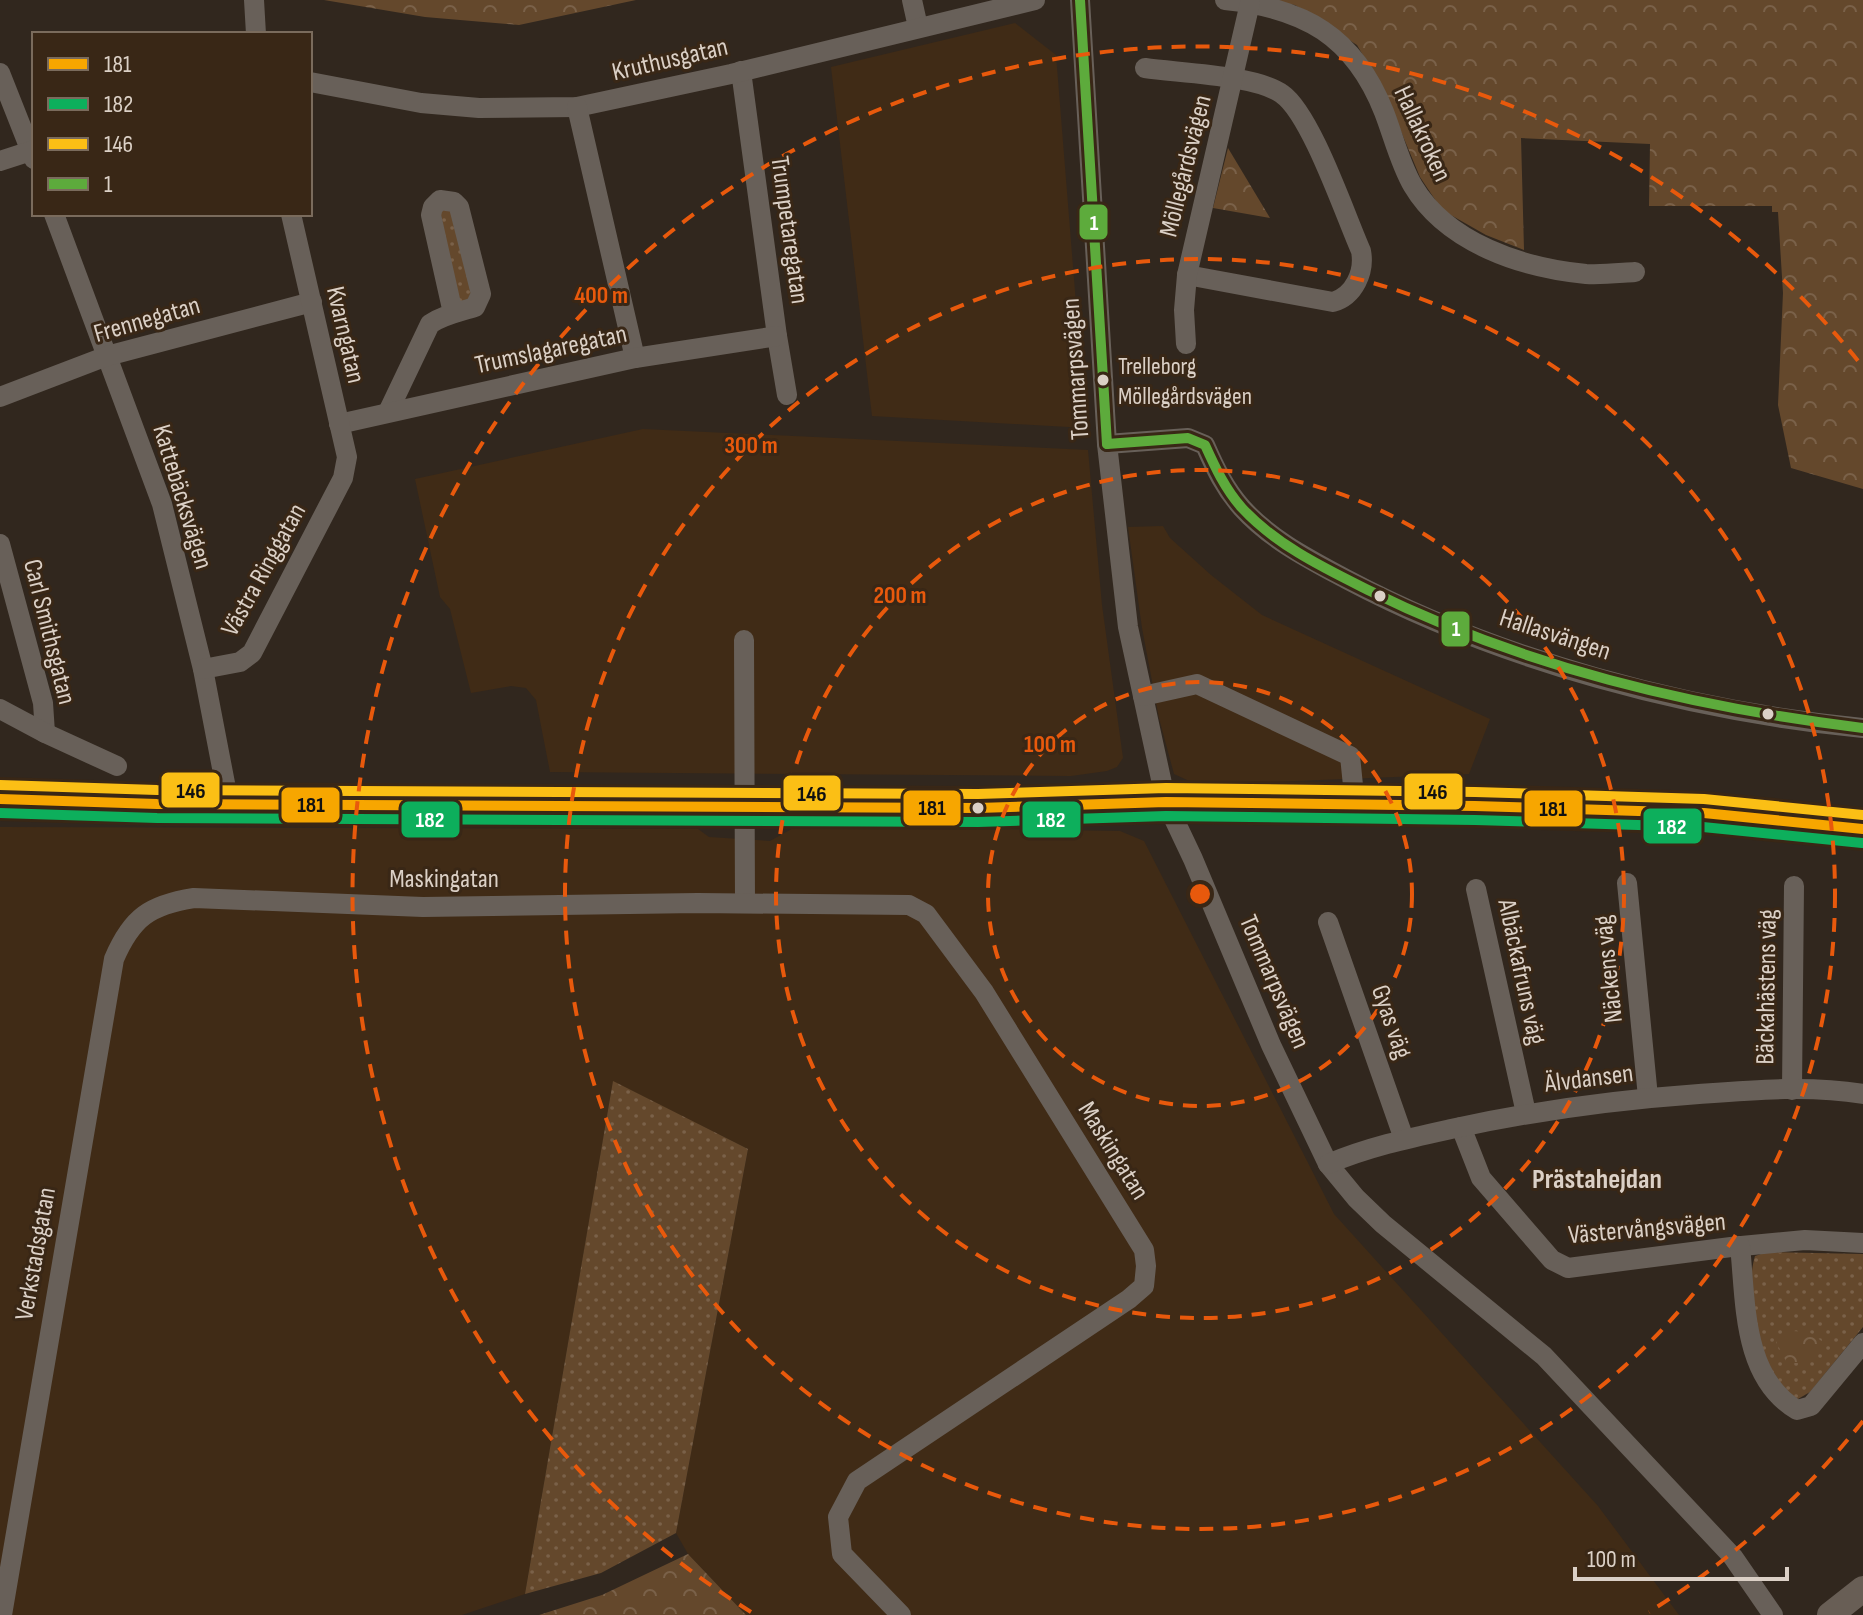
<svg xmlns="http://www.w3.org/2000/svg" width="1863" height="1615" font-family="'Sofia Sans Condensed',sans-serif">
<style>
.built{fill:#402b16}
.grass{fill:url(#grass-dots)}
.forest{fill:url(#forest-crowns)}
.lines{fill:none;stroke-linecap:round;stroke-linejoin:round}
.minor{stroke:#686059;stroke-width:20}
.major{stroke:#685e55;stroke-width:26}
.bus-1-casing{stroke:#392716;stroke-width:16}
.bus-2-casing{stroke:#392716;stroke-width:16}
.bus-3-casing{stroke:#392716;stroke-width:16}
.bus-4-casing{stroke:#392716;stroke-width:16}
.bus-1{stroke:#f7a600;stroke-width:10}
.bus-2{stroke:#0daf5c;stroke-width:10}
.bus-3{stroke:#fbbf15;stroke-width:10}
.bus-4{stroke:#5dab3c;stroke-width:10}
.ring{fill:none;stroke:#e8590c;stroke-width:4;stroke-dasharray:14 10}
.bus-dot{fill:#dbd0c6;stroke:#392716;stroke-width:3}
.labels{text-anchor:middle;dominant-baseline:central;stroke-width:6;stroke-linejoin:round;paint-order:stroke}
.bus-label{font-size:24px;fill:#dbd0c6;stroke:#392716;text-anchor:start}
.street-label{font-size:26px;fill:#dbd0c6;stroke:#392716}
.neighbourhood-label{font-size:28px;font-weight:bold;fill:#dbd0c6;stroke:#392716}
.centre{fill:#e8590c;stroke:#392716;stroke-width:4}
.ring-label{font-size:24px;text-anchor:middle;font-weight:bold;fill:#e8590c;stroke:#392716;stroke-width:6;stroke-linejoin:round;paint-order:stroke}
.line-badge{stroke:#392716;stroke-width:3}
.badge-label{font-size:22px;text-anchor:middle;font-weight:bold;fill:#fff}
.pale-badge-label{font-size:22px;text-anchor:middle;font-weight:bold;fill:#111}
</style>
<defs>
<pattern id="grass-dots" width="8" height="8" patternUnits="userSpaceOnUse" patternTransform="scale(2)"><rect width="8" height="8" fill="#64482c"/><path d="M2 2h.1M6 6h.1" fill="none" stroke="#7a6149" stroke-width="1.8" stroke-linecap="round"/></pattern>
<pattern id="forest-crowns" width="20" height="18" patternUnits="userSpaceOnUse" patternTransform="scale(2)"><rect width="20" height="18" fill="#64482c"/><path d="M2 6a3 3 0 1 1 6 0M12 15a3 3 0 1 1 6 0" fill="none" stroke="#7a6149"/></pattern>
</defs>
<rect width="100%" height="100%" fill="#31271e"/>
<g class="built">
<polygon points="1015,23 1056,55 1086,428 872,416 831,67"/>
<polygon points="643,429 1088,450 1102,605 1123,758 1117,767 1107,771 1071,776 550,772 536,700 526,688 511,686 471,693 450,609 440,597 415,479"/>
<polygon points="1163,526 1170,538 1211,575 1262,615 1490,719 1469,774 1198,785 1174,774 1159,718 1142,628 1128,527"/>
<polygon points="797,826 1120,831 1144,841 1334,1214 1598,1506 1679,1615 746,1615 688,1554 676,1533 748,1149 613,1082 525,1594 462,1615 12,1615 0,1612 0,827 698,829 709,837 770,841"/>
</g>
<g class="grass">
<polygon points="448,209 452,212 472,296 463,304 457,300 440,210"/>
<polygon points="613,1081 748,1149 676,1533 601,1573 525,1594"/>
<path d="M1767,1252L1863,1254V1327L1810,1392L1798,1399C1793,1396 1786,1393 1782,1388C1759,1359 1744,1292 1755,1256Z"/>
</g>
<g class="forest">
<polygon points="324,0 636,0 519,25 425,17"/>
<polygon points="1266,0 1863,0 1863,489 1791,468 1778,405 1783,293 1778,212 1772,212 1772,206 1649,206 1650,144 1521,138 1524,250 1486,235 1442,210 1420,177 1385,93 1357,45 1295,5"/>
<polygon points="1228,148 1270,218 1213,208"/>
<polygon points="1792,1331 1809,1332 1823,1342 1806,1363 1787,1363 1776,1342"/>
<polygon points="688,1554 746,1615 539,1615 602,1595"/>
</g>
<g class="lines">
<g class="minor">
<polyline points="254,0 256,34"/>
<polyline points="912,0 918,27"/>
<polyline points="1080,0 1107,444 1128,627 1166,802 1193,859 1271,1045 1328,1164 1356,1198 1383,1224 1544,1356 1733,1557 1773,1615"/>
<path d="M1225,0C1304,8 1354,36 1384,112C1393,135 1400,164 1413,186C1447,243 1522,268 1586,274C1602,275 1619,273 1635,272"/>
<path d="M1145,68C1179,73 1256,75 1282,94C1311,114 1345,215 1361,251C1365,272 1354,296 1333,302L1187,275"/>
<polyline points="741,71 777,336 787,395"/>
<polyline points="0,73 34,159"/>
<polyline points="310,82 421,103 479,108 577,107 731,74 1035,0"/>
<polyline points="577,107 635,358"/>
<polyline points="0,161 34,150"/>
<polyline points="54,214 162,504 203,669 229,804"/>
<polyline points="1186,344 1184,310 1187,275 1250,3"/>
<polyline points="0,397 107,356 312,302"/>
<path d="M388,412L430,324C443,315 459,312 475,307L481,294L459,207L454,202L440,200L433,207L431,215L453,313"/>
<polyline points="339,424 635,358 777,336"/>
<path d="M1107,444L1188,438L1205,445C1215,468 1225,489 1242,508C1271,540 1309,559 1346,579C1501,661 1689,711 1863,728"/>
<polyline points="0,544 43,703 45,733"/>
<polyline points="744,640 745,903"/>
<polyline points="203,669 240,662 252,653 343,478 347,457 291,214"/>
<polyline points="1143,696 1197,684 1350,756 1355,805"/>
<polyline points="0,709 45,733 117,766"/>
<polyline points="1627,883 1648,1097"/>
<polyline points="1476,889 1526,1113"/>
<polyline points="1328,922 1404,1139"/>
<polyline points="1792,1090 1794,886"/>
<polyline points="1461,1127 1481,1178 1552,1260 1568,1268 1731,1247 1805,1240 1863,1243"/>
<path d="M1328,1164C1368,1147 1410,1138 1451,1129C1533,1111 1615,1100 1699,1094C1752,1090 1810,1085 1863,1094"/>
<path d="M1740,1246C1746,1302 1742,1377 1797,1410L1811,1406L1863,1343"/>
<path d="M2,1615L114,959C132,917 150,905 194,898L423,907L698,903L909,905L926,914L984,992L1144,1250L1146,1266L1144,1286L1129,1299L857,1481L838,1517L842,1554L901,1615"/>
</g>
<g class="major">
<polyline points="0,799 157,804 978,808 1166,802 1475,806 1704,813 1863,829"/>
<polyline points="1830,1615 1863,1589"/>
</g>
<g class="bus-1-casing">
<polyline id="bus-1" points="0,799 157,804 978,808 1166,802 1475,806 1704,813 1863,829"/>
</g>
<g class="bus-2-casing">
<polyline id="bus-2" points="0,813 157,818 978,822 1166,816 1475,820 1703,827 1862,843"/>
</g>
<g class="bus-3-casing">
<polyline id="bus-3" points="0,785 157,790 978,794 1166,788 1475,792 1704,799 1863,815"/>
</g>
<g class="bus-4-casing">
<g id="bus-4">
<polyline points="1080,0 1107,444"/>
<path d="M1107,444L1188,438L1205,445C1215,467 1225,489 1242,508C1276,545 1324,568 1368,590C1524,667 1691,707 1863,728"/>
</g>
</g>
<use href="#bus-1" class="bus-1"/>
<use href="#bus-2" class="bus-2"/>
<use href="#bus-3" class="bus-3"/>
<use href="#bus-4" class="bus-4"/>
</g>
<g class="ring">
<circle cx="1200" cy="894" r="212"/>
<circle cx="1200" cy="894" r="424"/>
<circle cx="1200" cy="894" r="635"/>
<path d="M1863 1421A847 847 0 0 1 1649 1612M751 1612A847 847 0 1 1 1863 367"/>
</g>
<g class="bus-dot">
<circle cx="1103" cy="380" r="7"/>
<circle cx="1380" cy="596" r="7"/>
<circle cx="1768" cy="714" r="7"/>
<circle cx="978" cy="808" r="7"/>
</g>
<g class="labels">
<g class="bus-label">
<text x="1118" y="366">Trelleborg<tspan x="1118" dy="30">Möllegårdsvägen</tspan></text>
</g>
<g class="street-label">
<text transform="translate(670 60) rotate(-13)">Kruthusgatan</text>
<text transform="translate(1422 134) rotate(65)">Hallakroken</text>
<text transform="translate(1186 166) rotate(-76)">Möllegårdsvägen</text>
<text transform="translate(789 230) rotate(82)">Trumpetaregatan</text>
<text transform="translate(147 320) rotate(-16)">Frennegatan</text>
<text transform="translate(345 335) rotate(77)">Kvarngatan</text>
<text transform="translate(551 350) rotate(-12)">Trumslagaregatan</text>
<text transform="translate(1076 369) rotate(-94)">Tommarpsvägen</text>
<text transform="translate(182 497) rotate(73)">Kattebäcksvägen</text>
<text transform="translate(264 570) rotate(-61)">Västra Ringgatan</text>
<text transform="translate(49 632) rotate(76)">Carl Smithsgatan</text>
<text transform="translate(1555 635) rotate(18)">Hallasvängen</text>
<text x="444" y="879">Maskingatan</text>
<text transform="translate(1609 969) rotate(-96)">Näckens väg</text>
<text transform="translate(1521 972) rotate(78)">Albäckafruns väg</text>
<text transform="translate(1274 982) rotate(67)">Tommarpsvägen</text>
<text transform="translate(1767 987) rotate(-89)">Bäckahästens väg</text>
<text transform="translate(1391 1022) rotate(71)">Gyas väg</text>
<text transform="translate(1589 1079) rotate(-7)">Älvdansen</text>
<text transform="translate(1113 1151) rotate(58)">Maskingatan</text>
<text transform="translate(1647 1229) rotate(-5)">Västervångsvägen</text>
<text transform="translate(36 1254) rotate(-80)">Verkstadsgatan</text>
</g>
<g class="neighbourhood-label">
<text x="1597" y="1179">Prästahejdan</text>
</g>
</g>
<circle cx="1200" cy="894" r="12" class="centre"/>
<g class="ring-label">
<text x="601" y="303">400 m</text>
<text x="751" y="453">300 m</text>
<text x="900" y="603">200 m</text>
<text x="1050" y="752">100 m</text>
</g>
<g class="line-badge">
<rect x="1078" y="203" width="31" height="38" rx="8" fill="#5dab3c"/>
<rect x="1440" y="610" width="31" height="38" rx="8" fill="#5dab3c"/>
<rect x="160" y="771" width="61" height="38" rx="8" fill="#fbbf15"/>
<rect x="1403" y="772" width="61" height="39" rx="8" fill="#fbbf15"/>
<rect x="782" y="774" width="60" height="38" rx="8" fill="#fbbf15"/>
<rect x="280" y="786" width="61" height="38" rx="8" fill="#f7a600"/>
<rect x="902" y="789" width="60" height="38" rx="8" fill="#f7a600"/>
<rect x="1523" y="789" width="61" height="39" rx="8" fill="#f7a600"/>
<rect x="400" y="800" width="61" height="39" rx="8" fill="#0daf5c"/>
<rect x="1021" y="800" width="61" height="39" rx="8" fill="#0daf5c"/>
<rect x="1642" y="807" width="61" height="38" rx="8" fill="#0daf5c"/>
</g>
<g class="badge-label">
<text x="1094" y="230">1</text>
<text x="1456" y="636">1</text>
<text x="430" y="827">182</text>
<text x="1051" y="827">182</text>
<text x="1672" y="834">182</text>
</g>
<g class="pale-badge-label">
<text x="191" y="798">146</text>
<text x="1433" y="799">146</text>
<text x="812" y="801">146</text>
<text x="311" y="812">181</text>
<text x="932" y="815">181</text>
<text x="1553" y="816">181</text>
</g>
<rect x="32" y="32" width="280" height="184" fill="#392716" stroke="#7a6b5c" stroke-width="2"/>
<rect x="48" y="58" width="40" height="12" fill="#f7a600" stroke="#7a6b5c" stroke-width="2"/>
<text x="104" y="72" font-size="24" fill="#dbd0c6">181</text>
<rect x="48" y="98" width="40" height="12" fill="#0daf5c" stroke="#7a6b5c" stroke-width="2"/>
<text x="104" y="112" font-size="24" fill="#dbd0c6">182</text>
<rect x="48" y="138" width="40" height="12" fill="#fbbf15" stroke="#7a6b5c" stroke-width="2"/>
<text x="104" y="152" font-size="24" fill="#dbd0c6">146</text>
<rect x="48" y="178" width="40" height="12" fill="#5dab3c" stroke="#7a6b5c" stroke-width="2"/>
<text x="104" y="192" font-size="24" fill="#dbd0c6">1</text>
<path d="M1575 1567v12h212v-12" fill="none" stroke="#dbd0c6" stroke-width="4"/>
<text x="1587" y="1567" font-size="24" fill="#dbd0c6" stroke="#392716" stroke-width="6" paint-order="stroke">100 m</text>
</svg>
